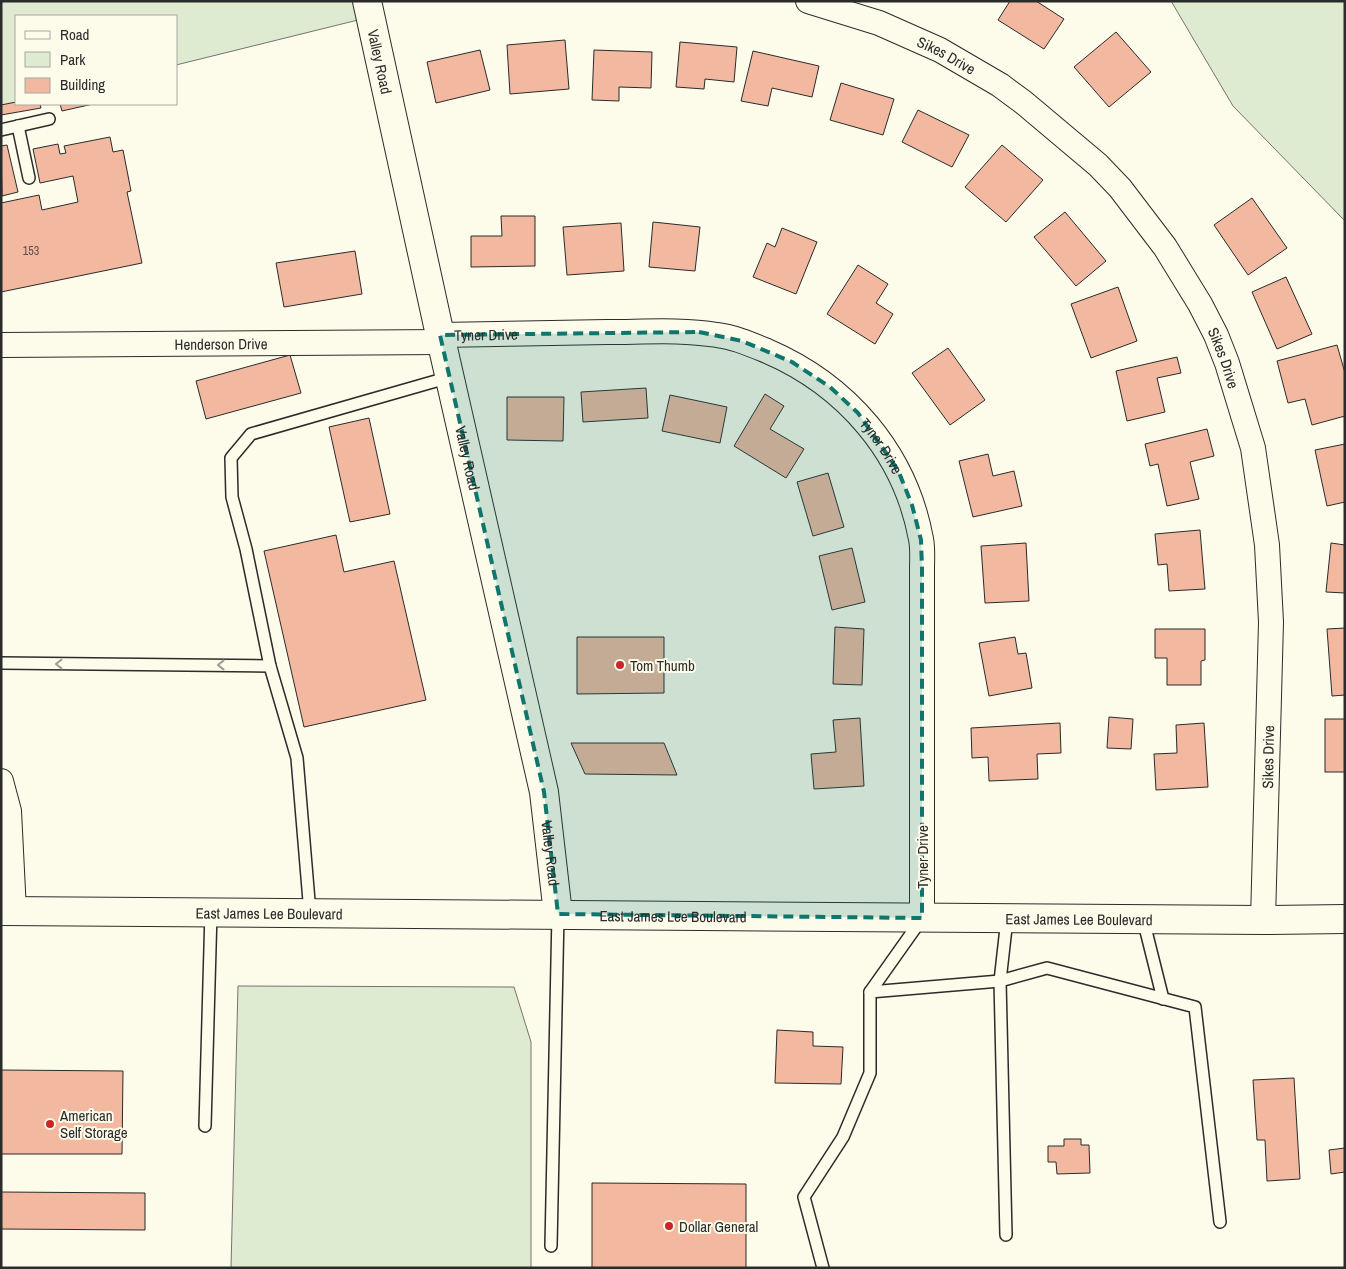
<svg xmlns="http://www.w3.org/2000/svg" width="1346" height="1269" font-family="'Archivo Narrow',sans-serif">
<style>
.green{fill:#deebd1;stroke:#74746e}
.building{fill:#f2b8a0;stroke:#2b2b2b}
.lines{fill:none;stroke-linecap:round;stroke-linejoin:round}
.lane-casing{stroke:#2b2b2b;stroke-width:14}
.street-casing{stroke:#2b2b2b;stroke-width:26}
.secondary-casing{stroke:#2b2b2b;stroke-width:30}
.primary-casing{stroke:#2b2b2b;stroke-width:30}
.lane{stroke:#fdfbea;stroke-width:11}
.street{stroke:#fdfbea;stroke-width:24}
.secondary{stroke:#fdfbea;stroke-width:28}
.primary{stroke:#fdfbea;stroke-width:28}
.oneway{stroke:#9e9d94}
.marked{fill:#0f766e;fill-opacity:0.2;stroke:#0f766e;stroke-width:4;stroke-dasharray:10 6;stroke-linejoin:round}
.poi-dot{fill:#c62828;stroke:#fdfbea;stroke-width:2}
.labels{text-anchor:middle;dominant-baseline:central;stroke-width:4;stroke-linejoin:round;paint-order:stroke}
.number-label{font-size:12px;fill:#5d4e48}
.street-label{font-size:15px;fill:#2b2b2b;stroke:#fdfbea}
.poi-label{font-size:15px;fill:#2b2b2b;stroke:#fdfbea;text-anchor:start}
</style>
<rect width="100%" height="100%" fill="#fdfbea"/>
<g class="green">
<polygon points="1,1 354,1 358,20 176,65 176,16 16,16 16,104 24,104 1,109"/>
<polygon points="1171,1 1345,1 1345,221 1233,106"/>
<polygon points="238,986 514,987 531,1042 531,1268 231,1268"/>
</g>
<g class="building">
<polygon points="1010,1 1036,1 1064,19 1044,49 998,20"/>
<polygon points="1116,32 1151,72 1109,107 1074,67"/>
<polygon points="565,40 569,89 510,94 507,45"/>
<polygon points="680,42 737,47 734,82 705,79 704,89 676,87"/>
<polygon points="480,50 490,90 436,103 427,62"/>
<polygon points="594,50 652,52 651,88 619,87 619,101 592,100"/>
<polygon points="753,51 819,66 812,97 772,88 768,106 741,101"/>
<polygon points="841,83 894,99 883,135 830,120"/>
<polygon points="16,102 16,104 40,104 41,108 1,115 1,105"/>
<polygon points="60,104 93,104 62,111"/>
<polygon points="918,110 969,135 952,167 902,142"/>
<polygon points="110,137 113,152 123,150 131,191 127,192 142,263 1,292 1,203 39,195 42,210 78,202 73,176 40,183 33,149 58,144 60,154 66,153 64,146"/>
<polygon points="7,145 18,192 2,196 1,146"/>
<polygon points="1002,145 1043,180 1006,222 965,187"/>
<polygon points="1252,198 1287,248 1248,275 1214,225"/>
<polygon points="1065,212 1106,261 1076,286 1034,237"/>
<polygon points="501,216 535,216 535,266 471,267 471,236 502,236"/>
<polygon points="653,222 700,227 695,271 649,267"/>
<polygon points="621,223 624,271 567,275 563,227"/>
<polygon points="782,228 817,242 796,294 753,277 767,243 775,247"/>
<polygon points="355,251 362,294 284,307 276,263"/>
<polygon points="858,265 888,284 876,303 893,314 875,344 827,314"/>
<polygon points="1286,277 1312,334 1277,349 1252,292"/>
<polygon points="1118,287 1137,341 1091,358 1071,304"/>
<polygon points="1337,345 1345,373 1345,416 1312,425 1305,399 1288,403 1277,361"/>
<polygon points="948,348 985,400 950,425 912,373"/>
<polygon points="290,355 301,393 206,419 196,381"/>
<polygon points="1177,357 1181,373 1157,378 1165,412 1127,421 1116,371"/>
<polygon points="646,388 648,418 583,422 581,392"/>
<polygon points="765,394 784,406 770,429 804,449 786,478 734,446"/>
<polygon points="670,395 727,407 720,443 662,431"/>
<polygon points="507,397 564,397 563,441 507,440"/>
<polygon points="369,418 390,514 350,522 329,427"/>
<polygon points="1207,429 1214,456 1190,462 1199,499 1167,506 1158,464 1150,466 1145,444"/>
<polygon points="1345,444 1345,502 1327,506 1315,450"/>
<polygon points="988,454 993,476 1014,471 1022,506 973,517 959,461"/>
<polygon points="828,473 844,527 813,536 797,482"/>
<polygon points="1200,530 1205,589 1169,591 1167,564 1158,565 1155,534"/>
<polygon points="336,535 344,572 394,561 426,700 304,727 264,551"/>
<polygon points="1026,543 1029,601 985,603 981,546"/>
<polygon points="1331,543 1345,545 1345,593 1326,592"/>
<polygon points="852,548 865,602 832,610 819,556"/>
<polygon points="835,627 864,629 862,685 833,684"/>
<polygon points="1345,628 1345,695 1332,696 1327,629"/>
<polygon points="1155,629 1205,629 1205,660 1201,661 1201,685 1167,685 1167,658 1155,658"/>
<polygon points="577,637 664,637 664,693 577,694"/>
<polygon points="1015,637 1018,654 1026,653 1032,688 989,696 979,643"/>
<polygon points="1109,717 1133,719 1131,749 1107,748"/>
<polygon points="860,718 864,786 814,789 811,754 836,752 833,720"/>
<rect x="1325" y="719" width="20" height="53"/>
<polygon points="1060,723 1061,753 1037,754 1038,779 989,781 988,757 972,758 971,728"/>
<polygon points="1204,723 1208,787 1156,790 1154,754 1177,753 1176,725"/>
<polygon points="571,743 664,743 677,775 585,774"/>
<polygon points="777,1030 813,1032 813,1046 843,1047 841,1084 775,1083"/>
<polygon points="1,1070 123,1071 122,1154 1,1154"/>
<polygon points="1294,1078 1300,1179 1267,1181 1265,1140 1257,1140 1253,1080"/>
<polygon points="1064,1139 1081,1139 1081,1145 1089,1145 1090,1173 1057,1174 1056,1162 1048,1162 1048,1146 1064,1146"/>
<polygon points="1345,1148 1345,1172 1331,1174 1329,1150"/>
<polygon points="592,1183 746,1184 746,1268 592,1268"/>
<polygon points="1,1192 145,1193 145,1230 1,1229"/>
</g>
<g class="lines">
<g class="lane-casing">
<g id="lane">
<polyline points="18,126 29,178"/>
<polyline points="1,130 49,119"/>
<polyline points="1,663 270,666"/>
<polyline points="310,913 297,758 270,666 246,549 232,497 231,458 251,434 450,377"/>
<polyline points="1143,919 1163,999"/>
<polyline points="870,992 921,920"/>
<polyline points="205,1126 211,912"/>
<polyline points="1006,1235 1000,981 1007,919"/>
<polyline points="551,1246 558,914"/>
<polyline points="823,1268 804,1197 843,1137 870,1073 870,992 1000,981 1047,968 1195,1007 1220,1222"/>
</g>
</g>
<g class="street-casing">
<g id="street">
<path id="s1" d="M808,1L879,23L940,50L1000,85L1023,102L1098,165L1120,188L1165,247L1200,304L1216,335L1227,363L1253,448L1267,545L1271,622L1263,920"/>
<path id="s2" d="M440,335C496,334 551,333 607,332C643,332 681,329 717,335C734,337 750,344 767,351C846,385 905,452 921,539C923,549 922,559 922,569V918"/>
<path id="s3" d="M1,345L442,342"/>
<polyline points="1,781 9,811 14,911"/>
</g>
</g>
<g class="secondary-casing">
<g id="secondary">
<path id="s4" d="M367,1L440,335L544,792L558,914"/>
</g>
</g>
<g class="primary-casing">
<g id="primary">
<path id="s5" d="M1,911L1263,920L1345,919"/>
</g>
</g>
<use href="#lane" class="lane"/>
<use href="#street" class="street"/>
<use href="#secondary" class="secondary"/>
<use href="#primary" class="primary"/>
</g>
<defs><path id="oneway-chevron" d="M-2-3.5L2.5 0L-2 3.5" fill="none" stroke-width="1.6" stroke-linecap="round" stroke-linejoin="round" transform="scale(1.25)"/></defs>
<g class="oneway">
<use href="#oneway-chevron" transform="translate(59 664) rotate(-180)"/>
<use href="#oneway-chevron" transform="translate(221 665) rotate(-180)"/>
</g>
<path class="marked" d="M699,332L742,341L792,362L830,387L858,413L898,470L912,505L921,540L922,569V918L558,914L544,792L440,335Z"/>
<g class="poi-dot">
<circle cx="620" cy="665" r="5"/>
<circle cx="50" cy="1124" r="5"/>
<circle cx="669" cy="1226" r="5"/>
</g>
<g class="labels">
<g class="number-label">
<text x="31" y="251">153</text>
</g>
<g class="street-label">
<text stroke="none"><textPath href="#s1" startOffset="149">Sikes Drive</textPath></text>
<text stroke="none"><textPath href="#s4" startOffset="62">Valley Road</textPath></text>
<text stroke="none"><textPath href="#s2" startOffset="46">Tyner Drive</textPath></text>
<text stroke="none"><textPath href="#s3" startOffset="220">Henderson Drive</textPath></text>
<text stroke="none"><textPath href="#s1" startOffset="569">Sikes Drive</textPath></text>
<text stroke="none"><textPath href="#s2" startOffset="481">Tyner Drive</textPath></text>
<text stroke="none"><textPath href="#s4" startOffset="468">Valley Road</textPath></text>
<text transform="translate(1268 757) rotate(-89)">Sikes Drive</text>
<text stroke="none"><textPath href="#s4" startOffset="872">Valley Road</textPath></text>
<text transform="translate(922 857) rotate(-90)">Tyner Drive</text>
<text stroke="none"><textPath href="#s5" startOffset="268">East James Lee Boulevard</textPath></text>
<text stroke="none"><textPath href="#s5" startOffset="672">East James Lee Boulevard</textPath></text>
<text stroke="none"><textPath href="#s5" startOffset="1078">East James Lee Boulevard</textPath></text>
</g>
<g class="poi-label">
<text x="630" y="665">Tom Thumb</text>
<text x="60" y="1115">American<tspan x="60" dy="17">Self Storage</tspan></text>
<text x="679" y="1226">Dollar General</text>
</g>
</g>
<rect width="1346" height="1269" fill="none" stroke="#2b2b2b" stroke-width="5"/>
<rect x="15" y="15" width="162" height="90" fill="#fdfbea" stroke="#a9a89e"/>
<rect x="25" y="31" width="25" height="8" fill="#fdfbea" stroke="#a9a89e"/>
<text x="60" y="40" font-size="15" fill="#2b2b2b">Road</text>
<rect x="25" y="52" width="25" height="15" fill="#deebd1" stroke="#a9a89e"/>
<text x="60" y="65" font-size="15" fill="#2b2b2b">Park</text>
<rect x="25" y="78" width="25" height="15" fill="#f2b8a0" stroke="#a9a89e"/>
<text x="60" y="90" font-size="15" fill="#2b2b2b">Building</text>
</svg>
